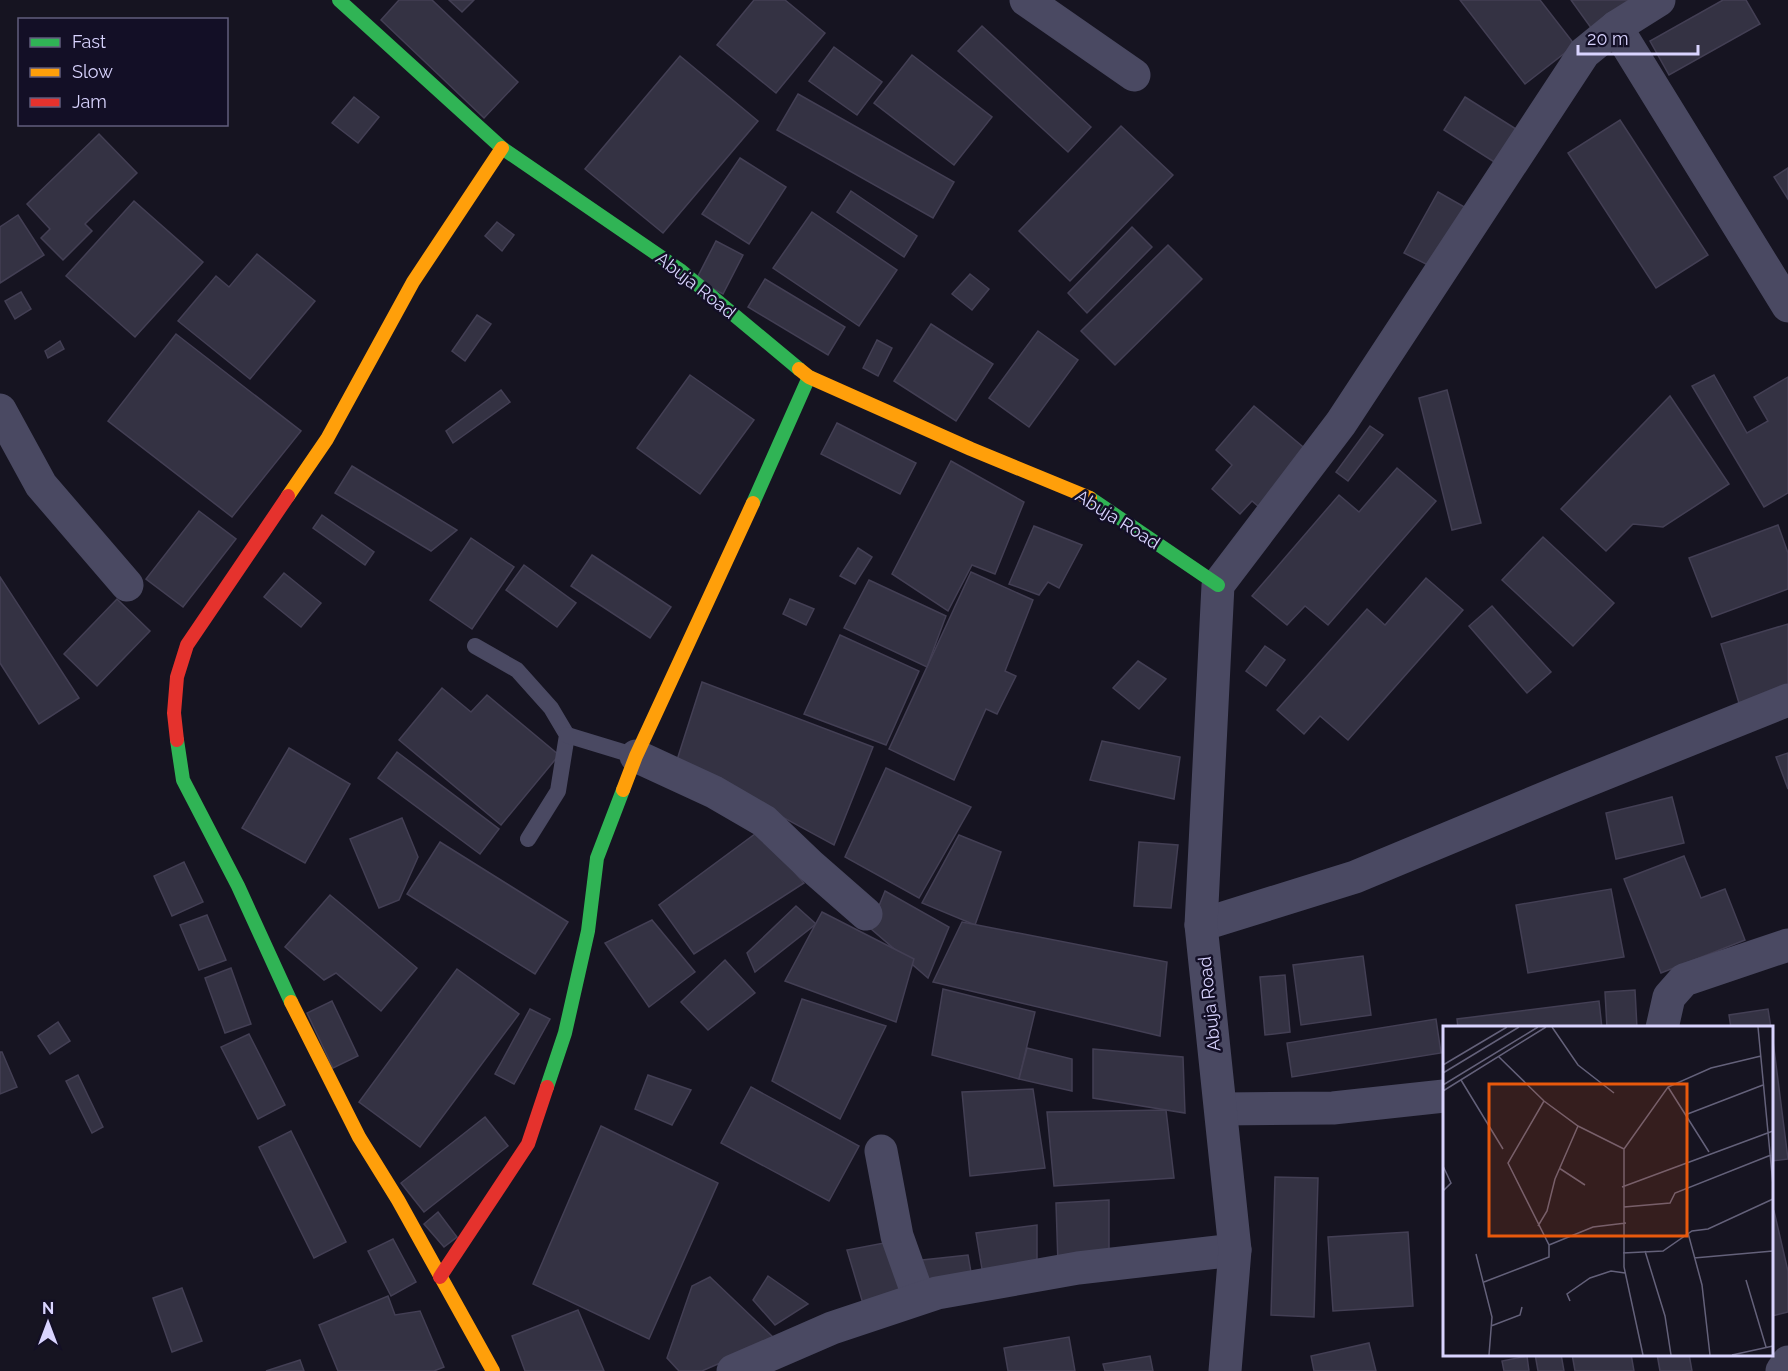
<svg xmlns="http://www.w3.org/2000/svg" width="1788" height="1371" font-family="Raleway,sans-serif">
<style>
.building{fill:#343243;stroke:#433f54;stroke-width:1.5}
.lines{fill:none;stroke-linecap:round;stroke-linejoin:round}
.lane{stroke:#4a4962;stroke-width:16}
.street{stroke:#4a4962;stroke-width:33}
.fast{stroke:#30b455;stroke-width:14}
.slow{stroke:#ff9f0a;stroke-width:14}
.jam{stroke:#e5322d;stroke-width:14}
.labels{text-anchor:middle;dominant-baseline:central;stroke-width:5;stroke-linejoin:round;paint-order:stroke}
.street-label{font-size:18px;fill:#d9d4ff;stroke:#130f26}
.inset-road{fill:none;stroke:#64617a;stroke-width:1.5}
.view{fill:#e8590c;fill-opacity:0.15;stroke:#e8590c;stroke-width:3}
.inset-edge{fill:none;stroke:#d9d4ff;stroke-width:3}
</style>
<rect width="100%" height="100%" fill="#161421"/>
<g class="building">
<polygon points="399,0 432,0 518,82 484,118 381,20"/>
<polygon points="449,0 474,0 462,12"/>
<polygon points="754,0 785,0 825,33 776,93 717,45"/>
<polygon points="1460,0 1540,0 1575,45 1525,84"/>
<polygon points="1571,0 1637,0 1594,32"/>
<polygon points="1723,0 1746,0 1760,24 1669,75 1650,41"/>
<polygon points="982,26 1091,127 1068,152 958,51"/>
<polygon points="834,47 882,82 857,115 809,81"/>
<polygon points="912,55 992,117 954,165 874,103"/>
<polygon points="680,56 758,121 663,233 585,169"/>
<polygon points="798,94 954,182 933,218 777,130"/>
<polygon points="354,97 379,117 358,143 332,123"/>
<polygon points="1465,97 1524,134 1502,167 1444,130"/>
<polygon points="1620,120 1708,255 1656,288 1568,153"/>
<polygon points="1121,126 1173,175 1070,281 1019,231"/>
<polygon points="99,134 137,173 85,224 92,231 63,260 41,238 50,229 27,204"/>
<polygon points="740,158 786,187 749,244 702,214"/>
<polygon points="1788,168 1788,199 1774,177"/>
<polygon points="851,191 917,236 904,257 837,212"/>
<polygon points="1438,192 1475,213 1442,272 1404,253"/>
<polygon points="134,201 203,262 135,337 66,276"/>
<polygon points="812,212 897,270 859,326 773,268"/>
<polygon points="18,215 44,255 0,283 0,227"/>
<polygon points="497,222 514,235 502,251 485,236"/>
<polygon points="1132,227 1152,247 1087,313 1068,293"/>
<polygon points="716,241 743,255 723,294 696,280"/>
<polygon points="1168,245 1202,279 1115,365 1081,331"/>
<polygon points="257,254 315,301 250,379 178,321 216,276 229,287"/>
<polygon points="970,274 989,289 972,310 952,294"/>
<polygon points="765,279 845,327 828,355 748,307"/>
<polygon points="21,292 31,309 15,319 5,301"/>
<polygon points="477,315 491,324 465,361 452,351"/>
<polygon points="931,324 993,364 956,421 894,381"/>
<polygon points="1038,331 1078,360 1029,427 989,398"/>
<polygon points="176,334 301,431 232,517 108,421"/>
<polygon points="877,340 892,348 878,376 863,368"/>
<polygon points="60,341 64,349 48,358 45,351"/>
<polygon points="690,375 754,420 700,494 637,448"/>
<polygon points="1714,375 1747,433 1768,421 1754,397 1788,377 1788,493 1764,507 1692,386"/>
<polygon points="501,390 510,402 453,443 446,431"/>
<polygon points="1447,390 1481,523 1452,530 1419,398"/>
<polygon points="1670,396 1729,484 1663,527 1633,524 1606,551 1561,509"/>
<polygon points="1254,406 1314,456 1265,512 1252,501 1240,514 1212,489 1232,465 1216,450"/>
<polygon points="837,423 916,463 900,494 821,454"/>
<polygon points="1370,426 1383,435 1348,481 1336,472"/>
<polygon points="951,461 1024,502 995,574 972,565 948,611 892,574"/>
<polygon points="352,466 457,530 431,551 335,493"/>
<polygon points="1397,468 1436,501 1328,625 1305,606 1287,625 1252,596 1339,495 1359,512"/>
<polygon points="199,511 236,539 183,607 146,579"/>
<polygon points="322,515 374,552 365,565 313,528"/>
<polygon points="1778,525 1788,553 1788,589 1712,617 1689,558"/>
<polygon points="1034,526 1082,545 1059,588 1048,582 1039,595 1009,584"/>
<polygon points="1543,537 1614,603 1573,646 1502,580"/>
<polygon points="471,538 514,567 472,629 430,600"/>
<polygon points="858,548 872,557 855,584 840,576"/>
<polygon points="592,555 671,607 650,638 571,586"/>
<polygon points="524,565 576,603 557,627 506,590"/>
<polygon points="971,572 1033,600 1005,671 1016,676 997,714 986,709 954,780 889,749"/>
<polygon points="284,573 321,603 301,627 264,597"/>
<polygon points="0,577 79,698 39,724 0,663"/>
<polygon points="1426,578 1463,610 1348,740 1320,716 1304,734 1277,710 1367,609 1385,625"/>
<polygon points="869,580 946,616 927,667 844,628"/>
<polygon points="117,599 150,631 97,686 64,654"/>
<polygon points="790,599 814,609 806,625 783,614"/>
<polygon points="1492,606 1551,672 1527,693 1469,626"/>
<polygon points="1788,624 1788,688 1739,703 1721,644"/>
<polygon points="840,635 919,671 886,745 804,714"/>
<polygon points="1265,646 1285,660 1266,686 1246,671"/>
<polygon points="1138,661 1166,679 1139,709 1113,688"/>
<polygon points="702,682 873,747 834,845 677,760"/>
<polygon points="442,688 471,712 487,695 559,755 501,825 399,740"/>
<polygon points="1102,741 1180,757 1174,799 1090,780"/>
<polygon points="289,748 350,784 305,863 242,828"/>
<polygon points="397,752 499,829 480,854 378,778"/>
<polygon points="1788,753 1788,789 1776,757"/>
<polygon points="886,768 971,807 919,898 845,857"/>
<polygon points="1672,797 1684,843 1616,859 1606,813"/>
<polygon points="402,818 418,857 399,900 379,908 350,839"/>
<polygon points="759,831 804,883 694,954 659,905"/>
<polygon points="959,835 1001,852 975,925 922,903"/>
<polygon points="440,842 568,922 535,974 407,894"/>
<polygon points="1139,842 1178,845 1171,908 1134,906"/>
<polygon points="1684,856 1701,898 1725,889 1745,940 1661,973 1624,879"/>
<polygon points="184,862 203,902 172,916 154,876"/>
<polygon points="1611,889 1624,957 1528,973 1516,905"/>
<polygon points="885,891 949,927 928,978 870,928"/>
<polygon points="330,895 417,968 381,1011 336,973 324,980 285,947"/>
<polygon points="796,906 816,924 755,972 747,953"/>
<polygon points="822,912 914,959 896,1022 785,981"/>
<polygon points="207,915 226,960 199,970 180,925"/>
<polygon points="652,920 695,972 649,1007 605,943"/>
<polygon points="962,922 1167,962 1160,1036 933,982"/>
<polygon points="1363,956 1371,1015 1301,1025 1293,965"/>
<polygon points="725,960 755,993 708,1030 681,1002"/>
<polygon points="231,968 251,1024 225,1033 205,978"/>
<polygon points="457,969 519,1014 420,1147 359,1102"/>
<polygon points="1285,975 1290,1032 1265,1035 1260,977"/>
<polygon points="943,989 1035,1012 1019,1079 932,1055"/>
<polygon points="1635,990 1637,1028 1607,1028 1605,992"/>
<polygon points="802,999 886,1026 840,1119 772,1081"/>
<polygon points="332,1001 358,1056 333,1068 307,1013"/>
<polygon points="1599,1001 1602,1028 1458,1028 1457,1019"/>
<polygon points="530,1009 550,1019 514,1084 495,1074"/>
<polygon points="1768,1009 1771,1028 1731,1028 1729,1015"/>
<polygon points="1436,1019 1441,1053 1292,1077 1287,1043"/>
<polygon points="58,1022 70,1041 50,1054 38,1036"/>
<polygon points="1772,1033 1788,1159 1772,1161"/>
<polygon points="249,1034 285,1105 258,1119 221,1047"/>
<polygon points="1027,1048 1072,1059 1072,1091 1019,1079"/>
<polygon points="1093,1049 1183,1057 1185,1113 1093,1098"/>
<polygon points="0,1052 2,1052 17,1087 0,1094"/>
<polygon points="78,1075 103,1127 92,1133 66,1081"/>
<polygon points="648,1075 691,1090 672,1125 635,1109"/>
<polygon points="751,1087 859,1146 829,1201 721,1143"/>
<polygon points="1033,1089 1045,1168 970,1176 962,1092"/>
<polygon points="1166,1110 1174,1178 1054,1186 1047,1112"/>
<polygon points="485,1117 508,1146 424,1212 401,1183"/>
<polygon points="601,1126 718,1183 649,1339 533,1284"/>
<polygon points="291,1131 346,1242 314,1258 259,1147"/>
<polygon points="1275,1177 1318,1178 1314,1317 1271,1315"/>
<polygon points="1109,1200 1109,1251 1058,1264 1056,1203"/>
<polygon points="1774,1211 1788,1271 1788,1312 1772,1316 1772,1212"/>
<polygon points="438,1212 457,1237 444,1247 424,1224"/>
<polygon points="1037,1225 1037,1266 983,1275 976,1233"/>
<polygon points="1408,1232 1413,1306 1333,1311 1328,1237"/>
<polygon points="393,1239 416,1282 391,1296 368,1251"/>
<polygon points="889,1242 909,1288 864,1307 847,1250"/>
<polygon points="968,1255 972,1278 919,1286 913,1261"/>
<polygon points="768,1276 808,1304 775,1325 753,1300"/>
<polygon points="710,1277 775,1339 702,1371 679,1371 667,1358 692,1286"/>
<polygon points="182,1288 202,1341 172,1352 153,1298"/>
<polygon points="388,1296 395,1315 420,1311 444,1367 434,1371 338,1371 319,1325"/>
<polygon points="578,1310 604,1371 525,1371 512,1336"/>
<polygon points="1069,1337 1075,1371 1008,1371 1004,1348"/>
<polygon points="1369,1343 1376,1371 1314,1371 1311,1356"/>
<polygon points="1535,1354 1561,1354 1564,1371 1538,1371"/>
<polygon points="1572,1354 1631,1354 1634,1371 1575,1371"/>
<polygon points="1657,1354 1689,1354 1692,1371 1660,1371"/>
<polygon points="1150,1356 1153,1371 1105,1371 1103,1364"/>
<polygon points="1527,1356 1529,1371 1504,1371 1502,1361"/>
<polygon points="300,1360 304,1371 266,1371"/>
</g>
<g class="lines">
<g class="lane">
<polyline points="475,646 517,670 551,708 567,735 558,791 528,839"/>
<polyline points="567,735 636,756"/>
</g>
<g class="street">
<polyline points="1026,0 1134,75"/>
<polyline points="1616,27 1788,306"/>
<polyline points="0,410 41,485 127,585"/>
<polyline points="636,756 714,792 764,821 810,865 866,914"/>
<polyline points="1201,925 1355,877 1569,788 1788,700"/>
<polyline points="1662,1028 1669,997 1684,980 1788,945"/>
<polyline points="1221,1109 1333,1108 1444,1096"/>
<polyline points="881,1151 897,1236 919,1298"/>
<polyline points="733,1371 832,1328 937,1293 1078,1268 1235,1250"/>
<polyline points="1225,1371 1235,1250 1201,925 1218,585 1341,423 1584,53 1616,27 1659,0"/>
<polyline points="1782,1371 1788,1362"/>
</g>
<g class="fast">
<polyline points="339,0 502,148 680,270 799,369"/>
<polyline points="1090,498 1218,585"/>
<polyline points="753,503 809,377"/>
<polyline points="177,740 183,780 238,886 291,1002"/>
<polyline points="547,1087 565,1033 588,931 597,858 623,790"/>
</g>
<g class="slow">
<polyline points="799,369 809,377 971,449 1090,498"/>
<polyline points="288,496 327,439 413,282 502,148"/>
<polyline points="623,790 636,756 753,503"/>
<polyline points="291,1002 359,1137 398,1200 493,1371"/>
</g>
<g class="jam">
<polyline points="177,740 174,713 177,677 187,645 288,496"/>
<polyline points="440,1277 528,1144 547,1087"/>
</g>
</g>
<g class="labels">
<g class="street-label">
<text transform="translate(696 285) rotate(38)">Abuja Road</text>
<text transform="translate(1118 519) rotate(32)">Abuja Road</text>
<text transform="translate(1209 1004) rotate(-96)">Abuja Road</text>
</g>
</g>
<g transform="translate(1443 1026)">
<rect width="330" height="330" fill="#161421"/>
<path class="inset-road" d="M109,1L135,39L171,67M315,1L330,159M56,31L101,75L135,100L181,123M0,39L64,1M0,47L76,1M18,54L60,123M0,59L95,1M225,61L266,126M0,65L103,1M242,89L320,59M181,123V241L200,329M181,123L225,61L268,42L318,30M0,140L8,157L0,165M116,142L142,159M179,161L330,105M181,181L227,177L232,167L328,129M95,200L104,185L112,153L135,100M245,207L259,259L267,329M106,219L150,201L183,197M202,225L222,290L228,329M180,227L220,225L249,205L265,203L330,173M33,228L49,291L46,329M251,232L330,225M303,254L323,321M41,256L106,231V219L65,137L101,75M127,275L124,268L147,252L168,245L182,247M48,300L77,289L79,281M289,329L330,320"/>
<path class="view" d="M46,58H244V210H46Z"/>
<rect width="330" height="330" class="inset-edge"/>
</g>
<rect x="18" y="18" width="210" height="108" fill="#130f26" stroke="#625e7d" stroke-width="1.5"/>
<rect x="30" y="38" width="30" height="9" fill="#30b455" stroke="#625e7d" stroke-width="1.5"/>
<text x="72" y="48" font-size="18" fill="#d9d4ff">Fast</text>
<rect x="30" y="68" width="30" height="9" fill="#ff9f0a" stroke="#625e7d" stroke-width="1.5"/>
<text x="72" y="78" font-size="18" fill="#d9d4ff">Slow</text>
<rect x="30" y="98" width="30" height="9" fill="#e5322d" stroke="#625e7d" stroke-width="1.5"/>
<text x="72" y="108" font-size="18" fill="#d9d4ff">Jam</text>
<g transform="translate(48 1323)" stroke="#130f26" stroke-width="4.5" paint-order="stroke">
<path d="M0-4.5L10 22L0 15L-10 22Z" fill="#d9d4ff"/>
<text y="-9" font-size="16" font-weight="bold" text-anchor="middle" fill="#d9d4ff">N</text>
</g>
<path d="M1578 45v9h120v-9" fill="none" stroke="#d9d4ff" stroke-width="3"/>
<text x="1587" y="45" font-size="18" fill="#d9d4ff" stroke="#130f26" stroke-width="4.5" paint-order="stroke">20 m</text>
</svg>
